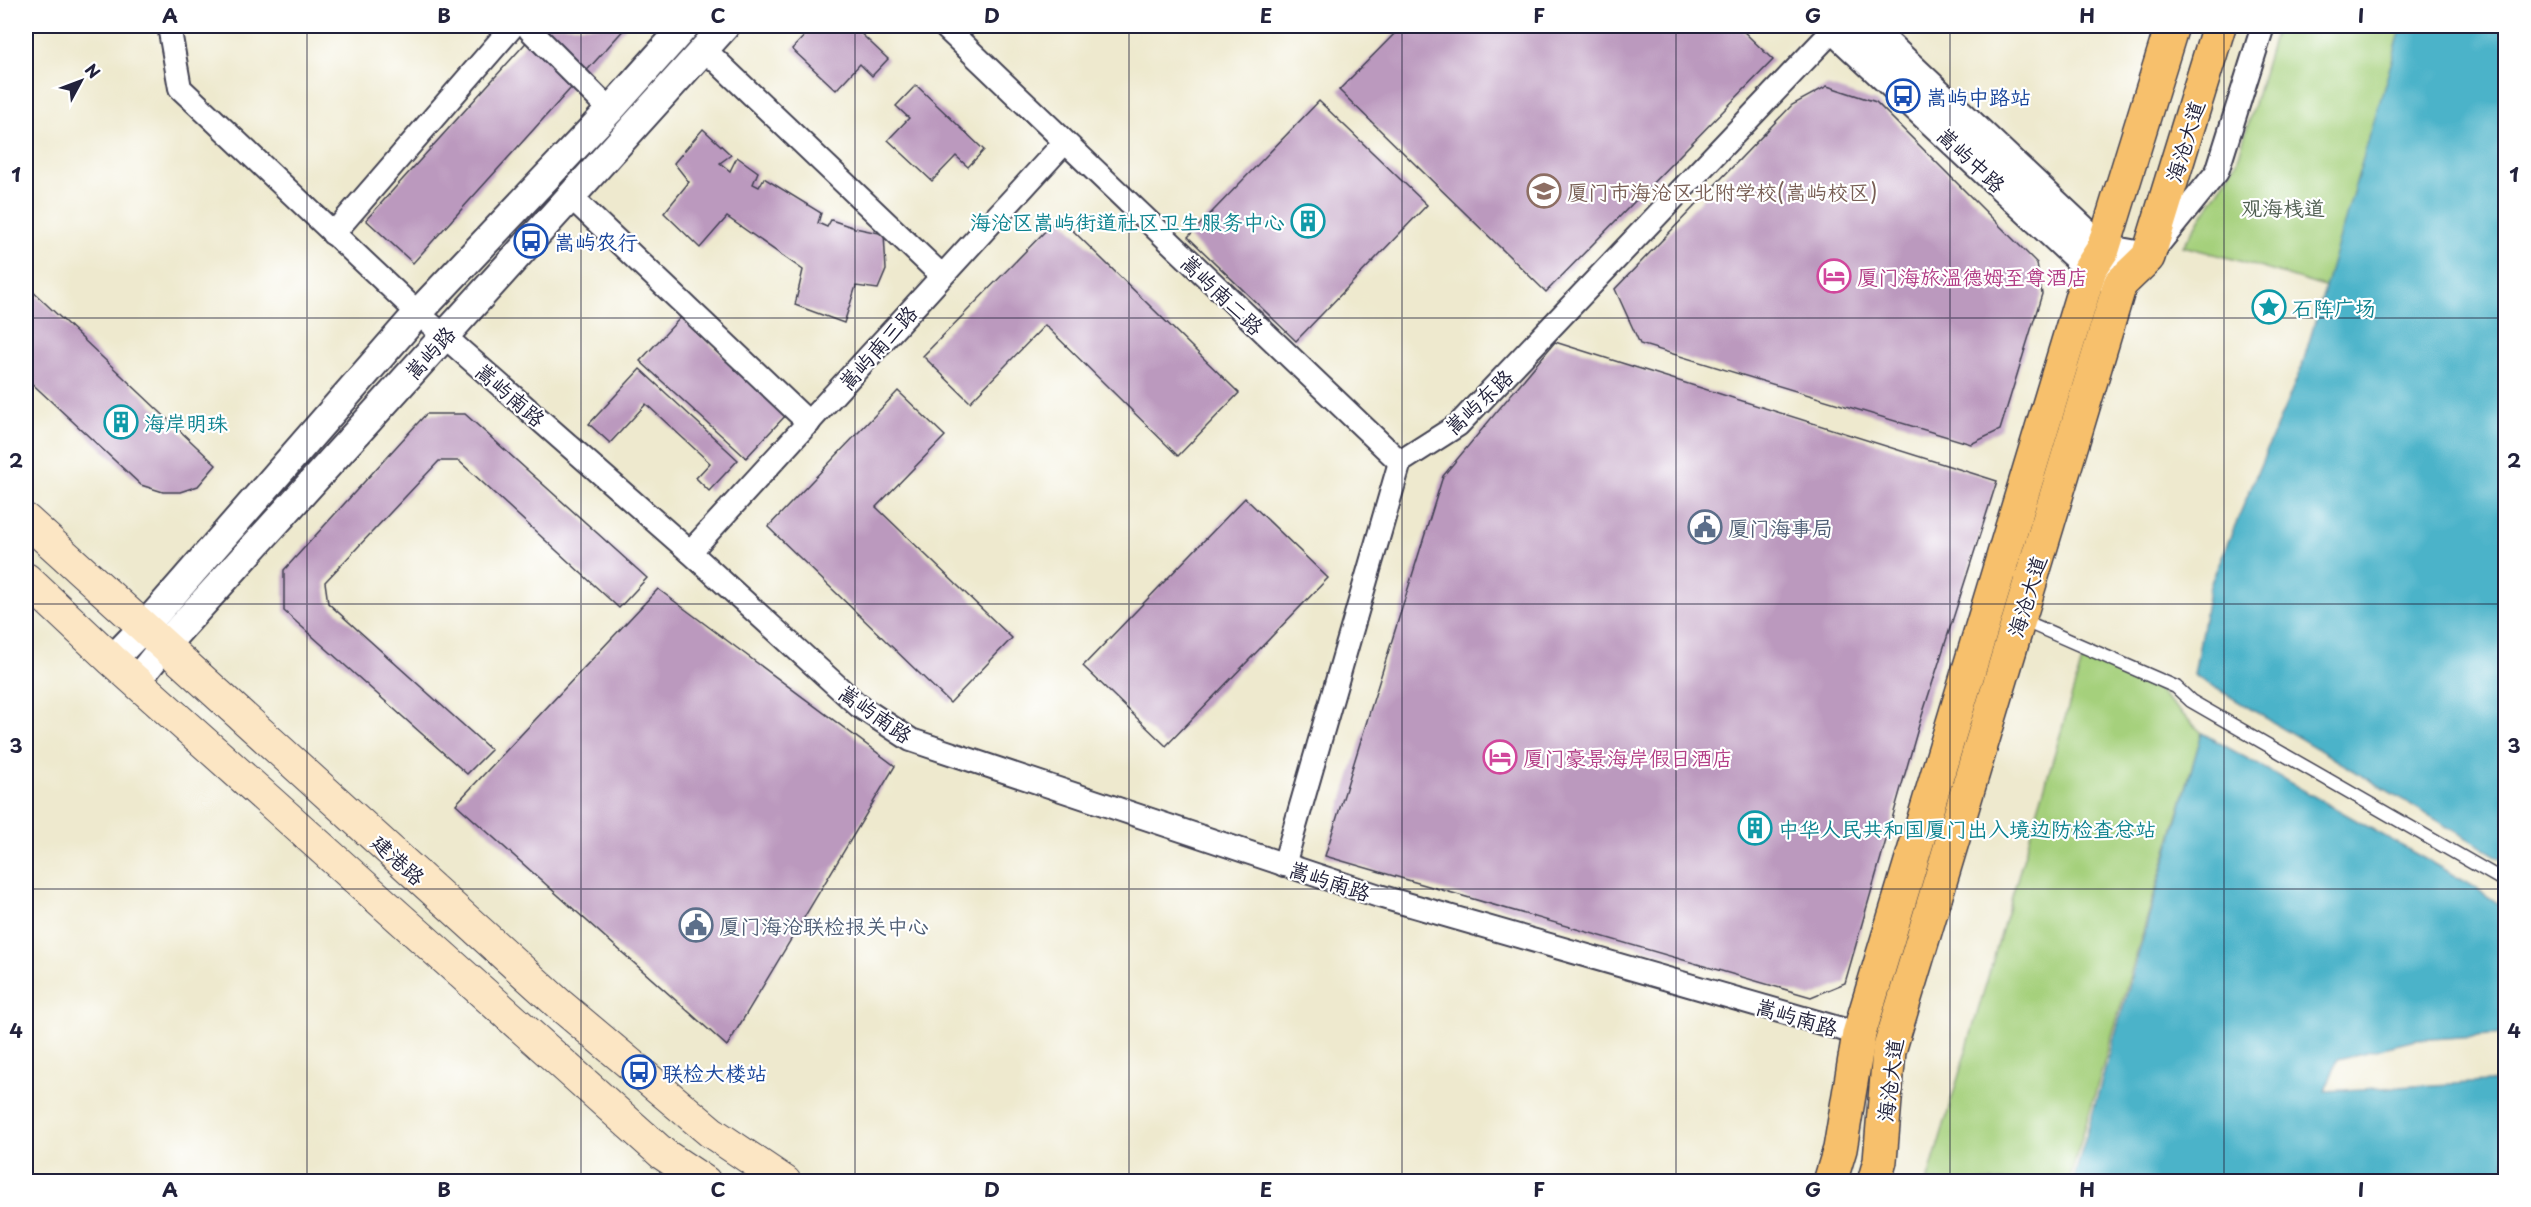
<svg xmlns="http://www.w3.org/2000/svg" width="2531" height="1207" font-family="'Playpen Sans','LXGW WenKai TC',sans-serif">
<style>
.green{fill:#a5d07c;stroke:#64795c;stroke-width:1.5}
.water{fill:#4bb3c9;stroke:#366a82;stroke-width:1.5}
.building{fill:#bb99be}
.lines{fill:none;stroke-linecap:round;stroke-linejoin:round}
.service-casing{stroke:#414051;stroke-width:15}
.minor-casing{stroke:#414051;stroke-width:26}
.tertiary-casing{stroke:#414051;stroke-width:32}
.secondary-casing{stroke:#414051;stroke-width:34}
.primary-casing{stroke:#414051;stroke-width:36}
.service{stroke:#fff;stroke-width:12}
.minor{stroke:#fff;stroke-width:22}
.tertiary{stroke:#fff;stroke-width:28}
.secondary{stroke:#fce6c4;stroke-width:32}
.primary{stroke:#f7c06c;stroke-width:33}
.grid{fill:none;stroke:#22223b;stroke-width:1.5;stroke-opacity:0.55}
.labels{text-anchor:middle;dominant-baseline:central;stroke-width:4.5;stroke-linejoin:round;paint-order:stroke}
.transit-label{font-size:21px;fill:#164399;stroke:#fff;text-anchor:start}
.street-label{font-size:21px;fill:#22223b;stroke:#fff}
.education-label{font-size:21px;fill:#785e54;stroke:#fff;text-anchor:start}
.park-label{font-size:21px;fill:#505f52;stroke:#fff}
.culture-label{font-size:21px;fill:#0d838f;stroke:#fff;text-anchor:start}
.hotel-label{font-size:21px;fill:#b23c85;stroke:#fff;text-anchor:start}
.service-label{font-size:21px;fill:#4e5e75;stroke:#fff;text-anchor:start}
.neatline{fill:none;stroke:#22223b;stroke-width:2}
.grid-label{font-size:20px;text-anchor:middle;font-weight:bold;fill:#22223b}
</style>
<rect width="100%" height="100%" fill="#fff"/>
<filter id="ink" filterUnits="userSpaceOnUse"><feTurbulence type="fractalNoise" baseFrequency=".0167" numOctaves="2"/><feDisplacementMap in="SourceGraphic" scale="12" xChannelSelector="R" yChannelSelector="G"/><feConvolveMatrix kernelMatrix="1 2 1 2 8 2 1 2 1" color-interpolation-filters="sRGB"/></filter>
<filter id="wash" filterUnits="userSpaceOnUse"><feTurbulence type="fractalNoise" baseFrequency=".008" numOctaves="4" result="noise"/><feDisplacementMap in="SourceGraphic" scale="24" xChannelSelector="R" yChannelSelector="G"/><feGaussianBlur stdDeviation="1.35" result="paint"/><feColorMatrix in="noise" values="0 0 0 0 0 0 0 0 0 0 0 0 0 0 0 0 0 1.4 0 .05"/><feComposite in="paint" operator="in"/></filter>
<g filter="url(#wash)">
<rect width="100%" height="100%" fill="#eee9ce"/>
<g class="green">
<polygon points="2277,26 2402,26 2327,288 2233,259 2183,246 2237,162"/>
<polygon points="2085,651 2144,677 2202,733 2069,1181 1927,1182"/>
</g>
<g class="water">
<polygon points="2402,26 2505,26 2505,861 2194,675 2210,585 2302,366"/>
<polygon points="2202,733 2471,885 2505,908 2505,1034 2416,1040 2338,1059 2325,1091 2505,1081 2505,1181 2073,1181"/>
</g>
<g id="blocks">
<g class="building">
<polygon points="541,26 627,26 413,263 366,220"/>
<polygon points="812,26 853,26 888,59 872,76 860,64 836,90 792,49 813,27"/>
<polygon points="1402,26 1738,26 1773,60 1546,292 1339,90"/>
<polygon points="916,85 984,150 968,167 956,156 932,181 888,140 909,118 896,106"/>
<polygon points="1827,86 1876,102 2037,263 2042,294 2000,430 1971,444 1640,344 1615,289 1792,105"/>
<polygon points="1319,101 1427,205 1296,341 1188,237"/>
<polygon points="703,129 731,155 720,163 730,171 737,157 758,172 753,184 759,187 764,178 821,213 818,223 827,227 831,220 855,228 884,234 886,270 878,289 856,286 844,323 795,305 803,270 727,217 700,248 664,213 689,182 674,163"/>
<polygon points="1059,217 1239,393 1178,456 1045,325 970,402 923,356"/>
<polygon points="26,285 216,465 198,486 180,492 163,492 141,485 26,378"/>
<polygon points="681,317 786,415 746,458 640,361"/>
<polygon points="1555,342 1997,481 1919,725 1845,983 1811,997 1325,856 1443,476"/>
<polygon points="640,369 738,460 709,491 696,478 710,463 646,404 610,443 589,424"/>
<polygon points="898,391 945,436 876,507 1012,638 950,703 768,527"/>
<polygon points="426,414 465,414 647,578 619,608 459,461 439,461 325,582 328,603 491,750 467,774 284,611 284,570"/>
<polygon points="1245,498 1328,578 1166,746 1083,666"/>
<polygon points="658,589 895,766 727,1046 456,804"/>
</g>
</g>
</g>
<g filter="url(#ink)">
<use href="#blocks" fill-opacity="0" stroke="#414051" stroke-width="1.5"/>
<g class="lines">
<g class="service-casing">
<polyline id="service" points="2020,619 2176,687 2191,701 2506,882"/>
</g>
<g class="minor-casing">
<g id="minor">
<polyline points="169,26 180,88 418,313 690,552 859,706 911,740 1379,896 1859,1034"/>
<polyline points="530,26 530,30 610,110"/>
<polyline points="944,26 1400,462"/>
<polyline points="704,49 941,275"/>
<polyline points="571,197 809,423"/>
<polyline points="333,234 513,26"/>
<polyline points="2157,246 2217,172 2263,26"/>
<polyline points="690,552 1064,143"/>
<polyline points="1284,865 1400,462 1458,425 1837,26"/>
</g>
</g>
<g class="tertiary-casing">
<g id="tertiary">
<polyline points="1830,26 2090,269 2111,279"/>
<polyline points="1867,26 2103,249 2148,257"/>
<polyline points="112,660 144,627 418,313 610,110 685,26"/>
<polyline points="136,681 164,646 725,26"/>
</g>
</g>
<g class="secondary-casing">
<g id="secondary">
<polyline points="26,520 560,1005 711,1132 785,1182"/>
<polyline points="26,579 112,660 663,1154 705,1182"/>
</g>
</g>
<g class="primary-casing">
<g id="primary">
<polyline points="1830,1182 1840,1149 1859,1034 2090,269 2103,249 2172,26"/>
<polyline points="1874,1182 1880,1161 1889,1051 2120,284 2148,257 2219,26"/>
</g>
</g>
<use href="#service" class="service"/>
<use href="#minor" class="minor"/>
<use href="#tertiary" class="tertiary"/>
<use href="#secondary" class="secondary"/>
<use href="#primary" class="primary"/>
</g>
</g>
<path class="grid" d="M307,26V1182M581,26V1182M855,26V1182M1129,26V1182M1402,26V1182M1676,26V1182M1950,26V1182M2224,26V1182M26,318H2506M26,604H2506M26,889H2506"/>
<defs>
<g id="bus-ring" transform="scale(1.725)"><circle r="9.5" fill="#fff" stroke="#1a4fb4" stroke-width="1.5"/><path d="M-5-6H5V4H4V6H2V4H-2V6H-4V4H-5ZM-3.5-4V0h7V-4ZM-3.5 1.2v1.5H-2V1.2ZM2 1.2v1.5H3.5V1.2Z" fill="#1a4fb4"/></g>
<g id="school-ring" transform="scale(1.725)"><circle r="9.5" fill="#fff" stroke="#8d6e63" stroke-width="1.5"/><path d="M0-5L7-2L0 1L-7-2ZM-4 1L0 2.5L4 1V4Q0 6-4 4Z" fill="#8d6e63"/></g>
<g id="building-ring" transform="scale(1.725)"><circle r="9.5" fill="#fff" stroke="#0f9aa8" stroke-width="1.5"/><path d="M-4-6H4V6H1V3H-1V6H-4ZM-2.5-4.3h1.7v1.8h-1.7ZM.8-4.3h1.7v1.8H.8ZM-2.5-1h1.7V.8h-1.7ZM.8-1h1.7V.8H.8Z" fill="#0f9aa8"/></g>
<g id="hotel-ring" transform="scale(1.725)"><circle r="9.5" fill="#fff" stroke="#d1479c" stroke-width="1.5"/><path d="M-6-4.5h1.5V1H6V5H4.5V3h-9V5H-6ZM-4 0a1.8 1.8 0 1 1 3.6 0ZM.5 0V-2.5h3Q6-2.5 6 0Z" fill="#d1479c"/></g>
<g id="sight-ring" transform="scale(1.725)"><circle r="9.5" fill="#fff" stroke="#0f9aa8" stroke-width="1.5"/><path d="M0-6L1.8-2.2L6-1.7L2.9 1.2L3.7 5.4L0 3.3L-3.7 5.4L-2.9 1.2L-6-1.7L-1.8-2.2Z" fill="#0f9aa8"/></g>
<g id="civic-ring" transform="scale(1.725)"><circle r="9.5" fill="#fff" stroke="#5c6f8a" stroke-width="1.5"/><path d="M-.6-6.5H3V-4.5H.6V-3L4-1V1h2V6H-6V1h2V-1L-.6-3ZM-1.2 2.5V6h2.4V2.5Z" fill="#5c6f8a"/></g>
</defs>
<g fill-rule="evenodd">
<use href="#bus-ring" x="1903" y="96"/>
<use href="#school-ring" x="1544" y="191"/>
<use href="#building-ring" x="1308" y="221"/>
<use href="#bus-ring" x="531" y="241"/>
<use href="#hotel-ring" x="1834" y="276"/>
<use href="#sight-ring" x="2269" y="307"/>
<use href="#building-ring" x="121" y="422"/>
<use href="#civic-ring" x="1705" y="527"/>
<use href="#hotel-ring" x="1500" y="757"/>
<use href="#building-ring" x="1755" y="828"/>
<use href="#civic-ring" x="696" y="925"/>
<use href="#bus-ring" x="639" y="1072"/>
</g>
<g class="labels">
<g class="transit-label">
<text x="1926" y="96">嵩屿中路站</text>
<text x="554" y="241">嵩屿农行</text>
<text x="662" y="1072">联检大楼站</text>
</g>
<g class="street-label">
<text transform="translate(2184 141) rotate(-73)">海沧大道</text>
<text transform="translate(1972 159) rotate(43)">嵩屿中路</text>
<text transform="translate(1223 294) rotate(44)">嵩屿南二路</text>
<text transform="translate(877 347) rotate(-48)">嵩屿南三路</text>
<text transform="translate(429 352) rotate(-48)">嵩屿路</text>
<text transform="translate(511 394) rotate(41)">嵩屿南路</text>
<text transform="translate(1478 401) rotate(-43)">嵩屿东路</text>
<text transform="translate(2026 596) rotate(-73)">海沧大道</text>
<text transform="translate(876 713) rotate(35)">嵩屿南路</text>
<text transform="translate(399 859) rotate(42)">建港路</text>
<text transform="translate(1330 880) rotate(18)">嵩屿南路</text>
<text transform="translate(1797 1016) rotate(16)">嵩屿南路</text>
<text transform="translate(1889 1080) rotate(-83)">海沧大道</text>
</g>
<g class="education-label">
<text x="1567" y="191">厦门市海沧区北附学校(嵩屿校区)</text>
</g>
<g class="park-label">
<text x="2283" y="207">观海栈道</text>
</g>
<g class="culture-label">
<text x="1285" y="221" text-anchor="end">海沧区嵩屿街道社区卫生服务中心</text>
<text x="2292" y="307">石阵广场</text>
<text x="144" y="422">海岸明珠</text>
<text x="1778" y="828">中华人民共和国厦门出入境边防检查总站</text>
</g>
<g class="hotel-label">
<text x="1857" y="276">厦门海旅温德姆至尊酒店</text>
<text x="1523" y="757">厦门豪景海岸假日酒店</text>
</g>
<g class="service-label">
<text x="1728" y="527">厦门海事局</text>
<text x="719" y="925">厦门海沧联检报关中心</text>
</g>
</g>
<rect width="2531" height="1207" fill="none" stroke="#fff" stroke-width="66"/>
<g transform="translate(81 81) rotate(49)" stroke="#ffffff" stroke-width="4.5" paint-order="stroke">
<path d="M0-4.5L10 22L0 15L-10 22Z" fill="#22223b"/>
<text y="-9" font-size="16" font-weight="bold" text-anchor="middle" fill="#22223b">N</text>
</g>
<rect x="33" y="33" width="2465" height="1141" class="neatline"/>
<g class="grid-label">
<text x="170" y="23">A</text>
<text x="444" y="23">B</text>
<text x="718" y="23">C</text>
<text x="992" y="23">D</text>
<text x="1266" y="23">E</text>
<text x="1539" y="23">F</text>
<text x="1813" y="23">G</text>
<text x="2087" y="23">H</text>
<text x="2361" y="23">I</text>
<text x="16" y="182">1</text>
<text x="2514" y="182">1</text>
<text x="16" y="468">2</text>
<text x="2514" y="468">2</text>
<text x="16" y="753">3</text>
<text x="2514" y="753">3</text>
<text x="16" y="1038">4</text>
<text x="2514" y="1038">4</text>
<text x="170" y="1197">A</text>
<text x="444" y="1197">B</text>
<text x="718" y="1197">C</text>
<text x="992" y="1197">D</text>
<text x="1266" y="1197">E</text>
<text x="1539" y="1197">F</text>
<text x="1813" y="1197">G</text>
<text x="2087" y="1197">H</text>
<text x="2361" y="1197">I</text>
</g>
</svg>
